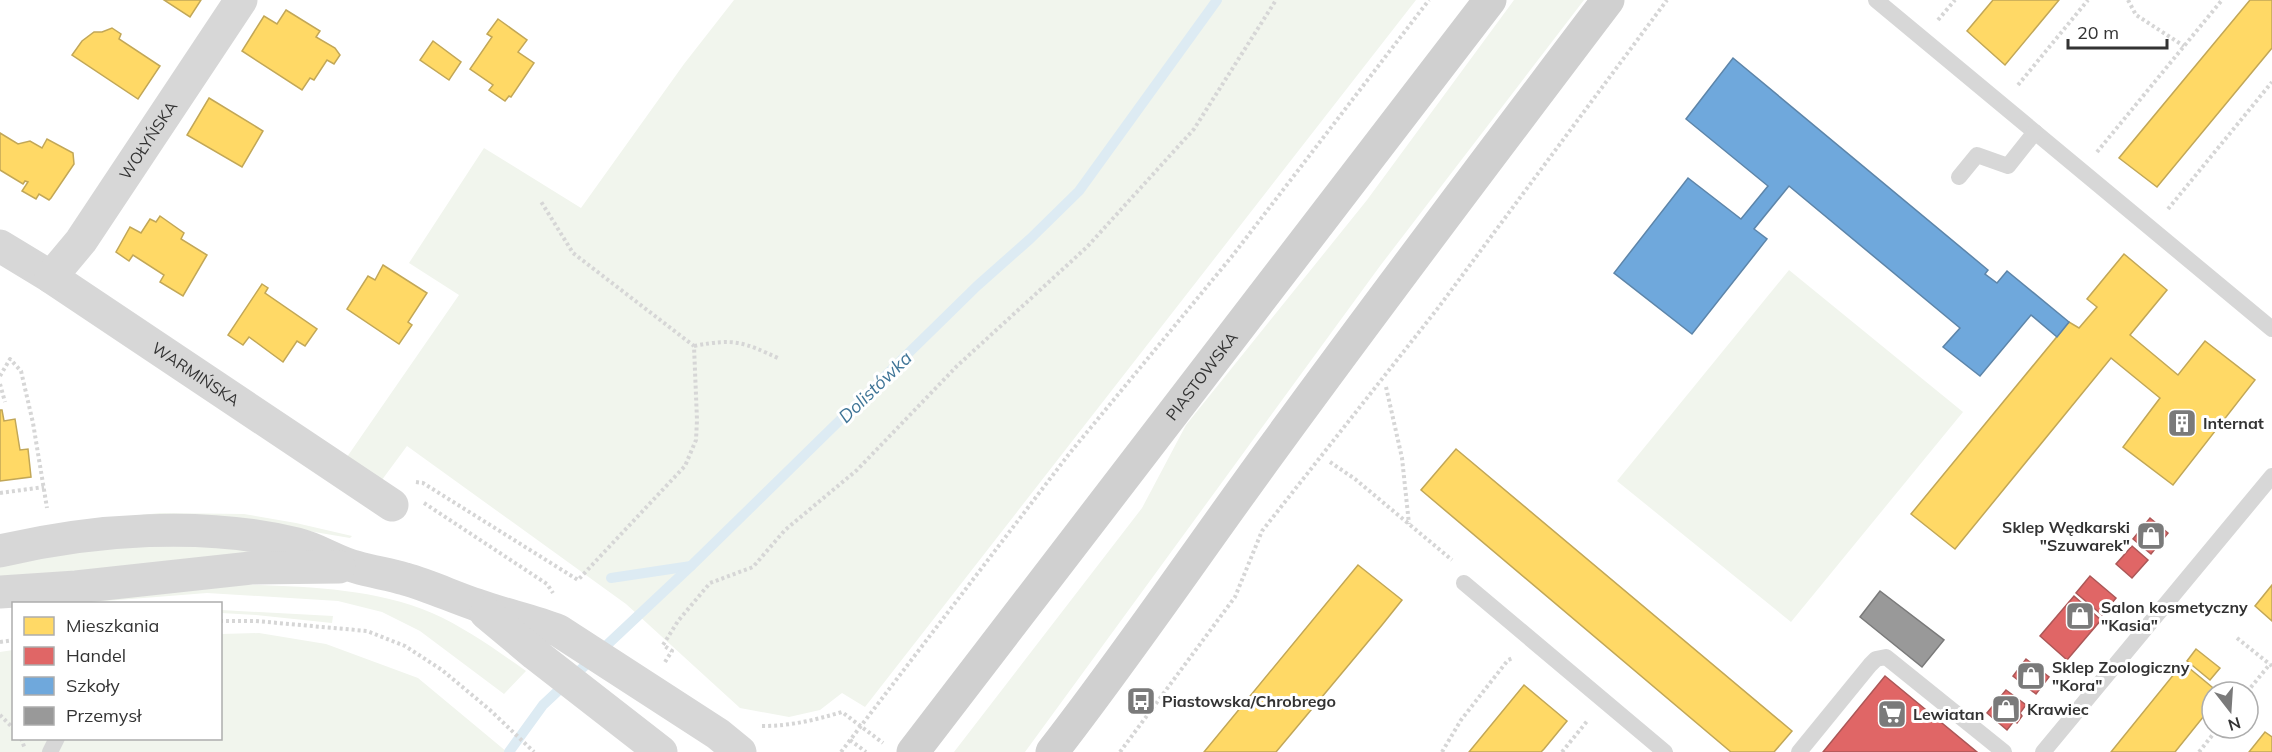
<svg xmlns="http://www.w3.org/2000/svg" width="2272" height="752" font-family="Mulish,sans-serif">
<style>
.green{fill:#f1f5ed}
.homes{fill:#ffd966;stroke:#c2a757;stroke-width:1.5}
.shops{fill:#e06666;stroke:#ac5757;stroke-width:1.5}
.schools{fill:#6fa8dc;stroke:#5d85a9;stroke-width:1.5}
.industry{fill:#999;stroke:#7a7a7a;stroke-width:1.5}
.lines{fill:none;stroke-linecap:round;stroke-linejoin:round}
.stream{stroke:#ddebf3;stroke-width:10}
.path{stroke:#d6d6d6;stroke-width:4;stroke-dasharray:3 3;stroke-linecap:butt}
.service{stroke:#d7d7d7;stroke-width:16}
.minor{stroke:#d7d7d7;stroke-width:33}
.secondary{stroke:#d0d0d0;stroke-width:33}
.labels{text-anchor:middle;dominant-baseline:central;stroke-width:6;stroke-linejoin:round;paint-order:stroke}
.street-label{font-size:16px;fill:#333;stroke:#fff}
.poi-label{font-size:16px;font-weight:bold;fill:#333;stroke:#fff;text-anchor:start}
.water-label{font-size:18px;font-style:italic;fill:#3f7597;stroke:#fff}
</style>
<rect width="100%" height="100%" fill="#fff"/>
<g class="green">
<polygon points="734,0 1416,0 865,707 842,693 820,710 789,717 740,708 626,604 407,446 373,492 338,470 459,295 409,263 484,148 581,208 684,64"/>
<polygon points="1514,0 1584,0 1380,266 1025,752 954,752 1142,508 1186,425 1367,200"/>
<polygon points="1789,270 1963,412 1791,622 1617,481"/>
<polygon points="160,513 244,514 296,523 352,536 350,538 255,522 130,516"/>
<polygon points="144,545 207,546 264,551 87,570 0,577 0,564 33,557"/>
<path d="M238,584C303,587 372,587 432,613C466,628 496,650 526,671L504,694L420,631L382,612L338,601L207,593L80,603L39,604Z"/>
<polygon points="221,610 333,616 332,623 256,615 221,613"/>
<polygon points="259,633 326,644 418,678 507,752 0,752 0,652 13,650 14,738 220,738 221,634"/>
</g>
<g class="homes">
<polygon points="164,0 201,0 190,17"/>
<polygon points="1993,0 2059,0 2005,65 1967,31"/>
<polygon points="2250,0 2272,0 2272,48 2157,187 2119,158"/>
<polygon points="286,10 320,31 316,37 335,48 340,55 334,64 327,60 314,80 310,78 302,90 242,51 264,16 277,24"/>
<polygon points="498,19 527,40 518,52 534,63 511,97 509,96 505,101 489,90 493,85 470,69 492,37 487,34"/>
<polygon points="112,28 121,34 119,39 160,66 138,99 72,55 82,41 94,32 102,32"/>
<polygon points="433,41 461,62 449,80 420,60"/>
<polygon points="209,98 263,131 242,167 187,135"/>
<polygon points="0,133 18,144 30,141 42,148 47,139 73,153 74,164 51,198 49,200 39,194 36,199 22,191 28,182 25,181 23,184 0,170"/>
<polygon points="160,216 184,233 181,239 207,255 183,296 160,282 164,275 133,255 129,261 116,252 130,227 141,233 150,219 156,222"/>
<polygon points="2124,254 2167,290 2130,335 2178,375 2205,341 2255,380 2173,485 2123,447 2160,398 2111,358 1955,549 1911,514 2069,322 2079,328 2097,307 2087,299"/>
<polygon points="383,265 427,293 408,322 412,325 399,344 347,309 368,276 375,280"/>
<polygon points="262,284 268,288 265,293 317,329 305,346 297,341 283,362 249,337 243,345 228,335"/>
<polygon points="0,410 2,410 4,421 15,419 20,450 28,449 31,477 0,481"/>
<polygon points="1456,449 1792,731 1774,752 1731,752 1421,490"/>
<polygon points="1358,565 1402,600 1382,625 1276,752 1204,752"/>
<polygon points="2272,585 2272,621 2255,606"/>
<polygon points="2196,649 2220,668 2210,680 2187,661"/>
<polygon points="2183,663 2218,692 2212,692 2212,706 2175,752 2111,752"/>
<polygon points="1524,685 1567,721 1544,749 1541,752 1469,752"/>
<polygon points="2265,732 2272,737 2272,752 2249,752"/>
</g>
<g class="shops">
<polygon points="2150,518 2168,533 2151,554 2133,539"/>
<polygon points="2132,546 2148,560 2132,578 2116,564"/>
<polygon points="2090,576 2116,598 2102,615 2076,593"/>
<polygon points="2074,596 2101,620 2067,660 2040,636"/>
<polygon points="2026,659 2049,677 2036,694 2013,676"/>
<polygon points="1885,676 1977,752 1823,752"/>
<polygon points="2006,690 2026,705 2020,713 2022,716 2017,723 2014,721 2007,730 1987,713"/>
</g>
<polygon class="schools" points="1733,58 1988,270 1985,274 1997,283 2007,271 2069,322 2057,337 2031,315 1980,376 1943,347 1960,328 1789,186 1754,229 1767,239 1692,334 1614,273 1688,178 1741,219 1768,186 1686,119"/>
<polygon class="industry" points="1880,591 1944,640 1922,667 1860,617"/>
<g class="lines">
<g class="stream">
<polyline points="611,578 691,566"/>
<polyline points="509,752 543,705 692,565 977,286 1030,239 1079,191 1217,0"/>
</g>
<g class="path">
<polyline points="2128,0 2136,15 2184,46"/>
<polyline points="1938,20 1955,0"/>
<polyline points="2018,85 2088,0"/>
<polyline points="2097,152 2222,0"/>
<polyline points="2168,209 2272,82"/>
<path d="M694,346C735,338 743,342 780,359"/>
<polyline points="0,376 10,359 21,371 33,423 47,508"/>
<polyline points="0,384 5,402"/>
<polyline points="1386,387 1402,458 1409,524"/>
<polyline points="1330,462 1355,479 1452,560"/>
<polyline points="416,482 423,483 578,580 685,466 696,440 697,420 694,346 573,253 540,200"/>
<polyline points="0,493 44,487"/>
<polyline points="424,503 547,584 553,593"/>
<polyline points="220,621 256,621 367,631 405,646 442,670 490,710 534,752"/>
<polyline points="2237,638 2272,666"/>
<polyline points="0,642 14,640"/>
<polyline points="665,662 672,651 663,645 678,621 710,583 753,567 785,530 857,470 957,366 1087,247 1194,129 1276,0"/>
<polyline points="2247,692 2270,664"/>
<polyline points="0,715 14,729"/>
<path d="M762,726C791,726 815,720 842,712L883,743"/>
<polyline points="21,738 25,749"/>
<polyline points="850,740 866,752"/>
<polyline points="841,752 1069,454 1233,255 1429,0"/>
<polyline points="1120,752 1235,597 1262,531 1438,308 1667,0"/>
<polyline points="1442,752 1461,720 1508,660 1513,658"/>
<polyline points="1562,752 1588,720"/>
<polyline points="2199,752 2218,728"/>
</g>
<g class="service">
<polyline points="1876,0 2272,329"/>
<polyline points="1959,177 1977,155 2008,166 2035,132"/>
<polyline points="1464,583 1665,752"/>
<polyline points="50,752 57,738"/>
<polyline points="1799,752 1870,665 1876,659 1886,657 2004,752"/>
<polyline points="2043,752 2272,476"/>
</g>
<g class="minor">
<path id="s1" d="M0,246L51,277L392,505"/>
<path id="s2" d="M51,277L81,241L241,0"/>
<path d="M0,551C93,529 204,521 297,544C318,549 336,562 356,567C372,572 389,574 405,579C430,586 453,597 477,605C504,615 532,620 559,631L718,734L740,752"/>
<polyline points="0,592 76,587 251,568 339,567"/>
<polyline points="486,613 535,654 661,752"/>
</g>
<g class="secondary">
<path id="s3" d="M913,752L1490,0"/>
<path d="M1052,752C1129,653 1199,549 1273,448C1383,297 1495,149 1608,0"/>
</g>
</g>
<defs>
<g id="building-square" transform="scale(1.5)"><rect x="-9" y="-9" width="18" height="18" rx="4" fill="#7a7a7a" stroke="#fff"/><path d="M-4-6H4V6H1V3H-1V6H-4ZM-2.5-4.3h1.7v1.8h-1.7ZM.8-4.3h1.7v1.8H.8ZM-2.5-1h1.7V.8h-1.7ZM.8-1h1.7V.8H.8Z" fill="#fff"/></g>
<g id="shop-square" transform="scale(1.5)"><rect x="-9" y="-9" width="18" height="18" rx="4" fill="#7a7a7a" stroke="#fff"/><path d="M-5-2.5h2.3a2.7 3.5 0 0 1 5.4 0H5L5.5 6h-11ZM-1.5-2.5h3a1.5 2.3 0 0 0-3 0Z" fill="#fff"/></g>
<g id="bus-square" transform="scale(1.5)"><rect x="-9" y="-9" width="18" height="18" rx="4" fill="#7a7a7a" stroke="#fff"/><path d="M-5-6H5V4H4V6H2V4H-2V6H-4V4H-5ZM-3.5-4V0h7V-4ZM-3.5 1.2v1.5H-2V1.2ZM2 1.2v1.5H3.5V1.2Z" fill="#fff"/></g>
<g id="supermarket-square" transform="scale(1.5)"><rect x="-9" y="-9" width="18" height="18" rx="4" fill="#7a7a7a" stroke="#fff"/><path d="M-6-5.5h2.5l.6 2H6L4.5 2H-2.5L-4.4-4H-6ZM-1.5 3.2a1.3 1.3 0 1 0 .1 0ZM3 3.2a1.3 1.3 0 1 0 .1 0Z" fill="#fff"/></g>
</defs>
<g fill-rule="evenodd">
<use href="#building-square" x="2182" y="423"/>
<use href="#shop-square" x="2151" y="536"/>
<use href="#shop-square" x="2080" y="616"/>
<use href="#shop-square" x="2031" y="676"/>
<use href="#bus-square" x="1141" y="701"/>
<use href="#shop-square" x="2006" y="709"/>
<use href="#supermarket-square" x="1892" y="714"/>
</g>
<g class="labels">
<g class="street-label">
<text stroke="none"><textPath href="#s2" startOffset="168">WOŁYŃSKA</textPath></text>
<text stroke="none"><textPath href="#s1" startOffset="234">WARMIŃSKA</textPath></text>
<text stroke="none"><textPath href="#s3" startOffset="474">PIASTOWSKA</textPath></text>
</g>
<g class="poi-label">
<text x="2203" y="423">Internat</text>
<text x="2130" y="527" text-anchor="end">Sklep Wędkarski<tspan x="2130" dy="18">"Szuwarek"</tspan></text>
<text x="2101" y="607">Salon kosmetyczny<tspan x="2101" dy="18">"Kasia"</tspan></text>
<text x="2052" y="667">Sklep Zoologiczny<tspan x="2052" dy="18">"Kora"</tspan></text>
<text x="1162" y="701">Piastowska/Chrobrego</text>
<text x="2027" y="709">Krawiec</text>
<text x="1913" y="714">Lewiatan</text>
</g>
<g class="water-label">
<text transform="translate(875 387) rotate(-44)">Dolistówka</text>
</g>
</g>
<rect x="12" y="602" width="210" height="138" fill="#ffffff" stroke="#adadad" stroke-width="1.5"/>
<rect x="24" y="617" width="30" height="18" fill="#ffd966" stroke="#adadad" stroke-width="1.5"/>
<text x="66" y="632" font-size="18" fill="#333333">Mieszkania</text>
<rect x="24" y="647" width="30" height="18" fill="#e06666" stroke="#adadad" stroke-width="1.5"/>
<text x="66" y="662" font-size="18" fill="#333333">Handel</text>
<rect x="24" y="677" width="30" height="18" fill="#6fa8dc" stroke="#adadad" stroke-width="1.5"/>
<text x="66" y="692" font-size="18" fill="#333333">Szkoły</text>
<rect x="24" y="707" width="30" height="18" fill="#999999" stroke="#adadad" stroke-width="1.5"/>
<text x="66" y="722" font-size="18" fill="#333333">Przemysł</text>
<g transform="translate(2230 710) rotate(163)"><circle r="28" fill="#ffffff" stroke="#adadad" stroke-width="1.5"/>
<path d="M0-4.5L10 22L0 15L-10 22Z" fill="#7a7a7a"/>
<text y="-9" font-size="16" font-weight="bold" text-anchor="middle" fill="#333333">N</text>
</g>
<path d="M2068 39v9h99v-9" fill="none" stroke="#333333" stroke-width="3"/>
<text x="2077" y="39" font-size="18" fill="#333333" stroke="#ffffff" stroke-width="4.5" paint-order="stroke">20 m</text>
</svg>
